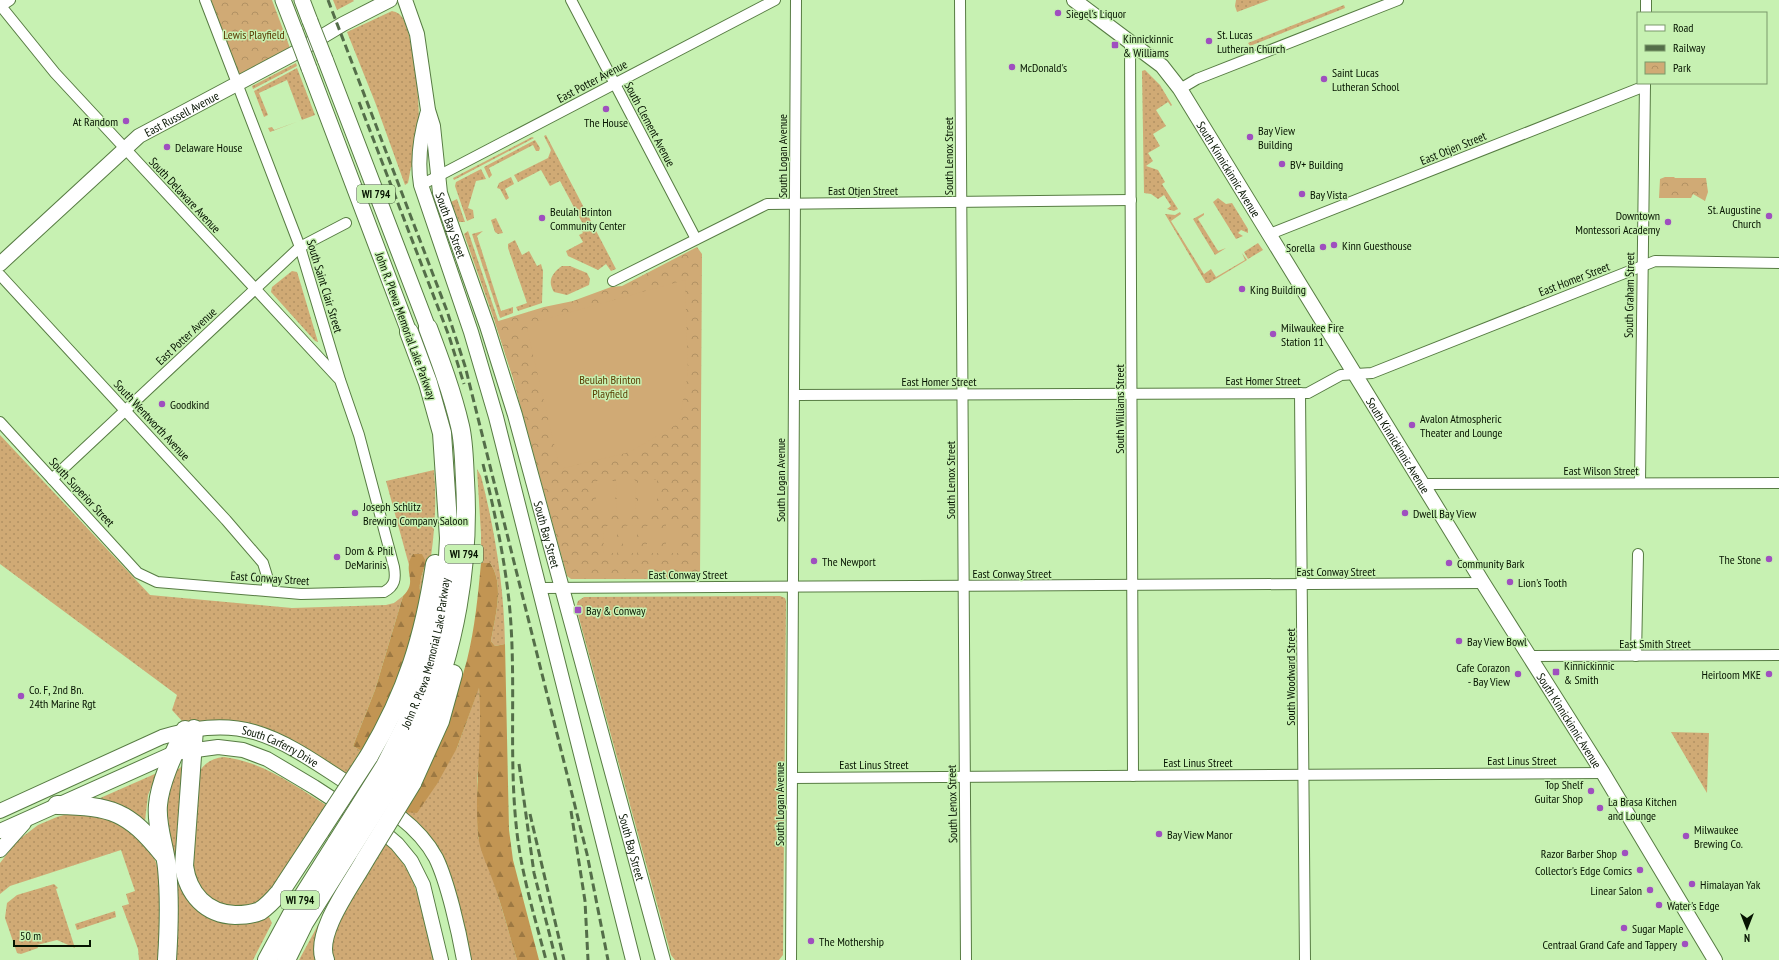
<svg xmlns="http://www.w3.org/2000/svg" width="1779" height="960" font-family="'PT Sans Narrow',sans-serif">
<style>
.grass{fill:url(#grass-dots)}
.forest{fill:url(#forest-firs)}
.park{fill:url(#park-crowns)}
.pitch{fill:#d0aa75}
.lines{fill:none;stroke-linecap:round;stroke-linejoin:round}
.street-casing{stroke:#577c43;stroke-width:12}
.secondary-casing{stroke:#577c43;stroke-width:16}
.primary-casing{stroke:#577c43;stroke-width:17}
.highway-casing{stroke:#577c43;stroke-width:20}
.street{stroke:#fff;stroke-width:10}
.secondary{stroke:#fff;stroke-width:14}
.primary{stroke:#fff;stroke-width:15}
.highway{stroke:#fff;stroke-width:18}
.rail{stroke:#546e49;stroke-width:3;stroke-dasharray:8 4;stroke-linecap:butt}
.primary-bridge-casing{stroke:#577c43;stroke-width:17;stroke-linecap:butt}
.highway-bridge-casing{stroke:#577c43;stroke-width:20;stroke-linecap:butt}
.primary-bridge{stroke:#fff;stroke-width:15}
.highway-bridge{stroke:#fff;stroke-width:18}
.poi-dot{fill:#9f4fbf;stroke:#c7f1b2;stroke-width:1.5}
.labels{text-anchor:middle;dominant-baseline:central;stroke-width:3;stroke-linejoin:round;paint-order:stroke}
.shield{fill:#c7f1b2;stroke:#405636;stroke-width:1}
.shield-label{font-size:11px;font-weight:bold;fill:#061401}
.poi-label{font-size:12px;fill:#061401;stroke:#c7f1b2;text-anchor:start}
.park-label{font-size:12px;fill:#5a3c03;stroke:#c7f1b2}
.street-label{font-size:12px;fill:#061401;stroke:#c7f1b2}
</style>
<defs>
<pattern id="grass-dots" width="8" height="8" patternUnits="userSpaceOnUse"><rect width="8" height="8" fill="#d0aa75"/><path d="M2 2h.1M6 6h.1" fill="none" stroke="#b19163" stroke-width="1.8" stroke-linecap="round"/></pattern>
<pattern id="forest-firs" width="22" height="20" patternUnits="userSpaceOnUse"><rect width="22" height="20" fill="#c29553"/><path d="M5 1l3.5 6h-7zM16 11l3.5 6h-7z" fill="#9c7842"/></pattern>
<pattern id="park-crowns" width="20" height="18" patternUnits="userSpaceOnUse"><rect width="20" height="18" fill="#d0aa75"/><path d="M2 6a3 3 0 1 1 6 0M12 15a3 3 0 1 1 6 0" fill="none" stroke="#b19163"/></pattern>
</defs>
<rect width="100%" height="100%" fill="#c7f1b2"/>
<g class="grass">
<polygon points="333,0 353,0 354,1 337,10"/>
<polygon points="1236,0 1269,0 1237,12 1235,6"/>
<polygon points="1344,5 1345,8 1250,46 1248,43"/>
<path d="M392,11C396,12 399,13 402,17C414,36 419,97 419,120C418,136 415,151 413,167H411L408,183L405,185L375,102L347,32Z"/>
<polygon points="296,63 297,66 253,89 252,86"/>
<polygon points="297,68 315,115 270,132 268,128 272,127 274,130 302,120 287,80 259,93 268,115 264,117 254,91"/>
<polygon points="1145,70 1160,85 1172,105 1171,106 1168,102 1156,110 1166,126 1153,134 1160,146 1148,153 1153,161 1146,166 1158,170 1165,182 1162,184 1178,209 1174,211 1167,209 1171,206 1164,195 1158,199 1151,194 1144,193 1142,71"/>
<polygon points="546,135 616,269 611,271 606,264 598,270 568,256 566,251 583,242 579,235 583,233 581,230 585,228 560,181 550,186 541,170 518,182 514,175 548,158 551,150 544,136"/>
<polygon points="532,137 534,138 454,180 453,178"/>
<polygon points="535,140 540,148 539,151 536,151 533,145 489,168 492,175 489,178 484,167"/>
<polygon points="481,169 486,179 476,181 468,208 473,210 474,218 467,221 455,186 456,182"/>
<polygon points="511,177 514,184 505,189 509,198 506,200 500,189 497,188 499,183"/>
<polygon points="1218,198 1226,204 1232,203 1248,229 1248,233 1241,230 1238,233 1243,236 1236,239 1213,202"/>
<polygon points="457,199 465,222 459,222 451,202"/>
<polygon points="1180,212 1181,214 1171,221 1204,274 1211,269 1216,277 1245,260 1242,253 1247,260 1209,283 1206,283 1165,214 1175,215"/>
<polygon points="1204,213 1204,215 1198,219 1218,251 1226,248 1215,255 1193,219"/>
<polygon points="496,218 503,233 498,234 495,232 491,220"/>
<polygon points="468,231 501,329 567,576 513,378 495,322 464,234"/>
<polygon points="483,231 477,236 501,311 513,307 513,313 500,318 472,234"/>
<polygon points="515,240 522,255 529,251 537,266 541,264 543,271 542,303 518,311 516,307 527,303 508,248 508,244"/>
<polygon points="1258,243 1263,250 1248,259 1244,252"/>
<path d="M562,266H570L587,273L590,279L589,285L567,295L554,292C547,281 552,273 562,266Z"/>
<polygon points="292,271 297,272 298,275 318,342 315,341 271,292 272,287"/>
<polygon points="0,435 150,595 292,608 386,605 394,603 403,596 375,690 353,746 363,752 348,777 293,743 182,725 182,721 172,710 177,695 0,564"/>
<path d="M477,469L481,476C495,531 504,586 505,644L495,646L491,641C495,617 505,584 490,563H481V534Z"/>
<path d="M434,470C438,513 432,557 424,599L420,595V582L426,562L413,554L409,565L386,481Z"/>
<polygon points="780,596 785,598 786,601 783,955 779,960 675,960 671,955 576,607 578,601 584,597"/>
<polygon points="479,687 481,711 480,752 477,781 478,837 495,885 517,960 470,960 454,887 447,868 403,812 457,748"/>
<polygon points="1671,732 1709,733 1707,793"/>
<path d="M224,757C264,762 295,786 329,807L265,899L238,911L203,896L191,867L198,774C204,763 212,758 224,757Z"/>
<polygon points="182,766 191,899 267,913 272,923 253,960 174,960 176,872 165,801 174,773"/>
<polygon points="157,773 148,795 145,821 108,801 98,799"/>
<polygon points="71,813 101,815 132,830 153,854 159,872 161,960 139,960 138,949 122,906 129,904 126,894 135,891 121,850 10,886 0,894 0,863 17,841 38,825 57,817"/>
<path d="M384,842C411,865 418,893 426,926C429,937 433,949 433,960H332V929Z"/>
<polygon points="54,884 58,888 56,889 75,948 57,940 37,945 38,948 21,954 17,953 5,918 7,903 17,895"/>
<polygon points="115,911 116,917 77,930 75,924"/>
<polygon points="318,925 320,960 299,960"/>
</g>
<g class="forest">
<path d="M413,554H422L426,562C423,573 415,589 424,599L410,659L363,752L353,746L375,690L403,596C416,583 407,576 409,564C409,561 411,557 413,554Z"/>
<path d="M481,563H490C505,584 495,617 491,641L495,646L505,644L509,830L513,860L539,960H517C509,935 503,909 494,884C489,869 479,849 478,835C474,786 483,737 479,688L457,748L437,784L417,813L403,812C427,762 453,713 467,660C475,628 478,595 481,563Z"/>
</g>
<g class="park">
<polygon points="211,0 272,0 290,48 239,75"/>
<polygon points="1665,177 1674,177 1675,178 1706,178 1708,192 1705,201 1693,194 1691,198 1659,198 1660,179"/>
<polygon points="697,247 702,254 700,579 571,579 567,576 513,378 495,322 544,307 573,301 611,287 622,286"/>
</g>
<g class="pitch">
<polygon points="685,280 688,373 679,423 630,452 560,469 527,329 531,323"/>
<polygon points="616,480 635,480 636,512 617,512"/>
<rect x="638" y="480" width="19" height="32"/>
<rect x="596" y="481" width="19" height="31"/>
<polygon points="637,525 637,553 623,553 623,526"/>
<rect x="666" y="525" width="14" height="28"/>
<polygon points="603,526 617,526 617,553 604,553"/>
<rect x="647" y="526" width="13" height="27"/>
</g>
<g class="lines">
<g class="street-casing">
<g id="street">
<polyline points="571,0 696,239"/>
<polyline points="960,0 966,960"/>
<polyline points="0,5 55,73 338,378"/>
<polyline points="1,6 10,0"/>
<polyline points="1646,13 1646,0"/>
<polyline points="1130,42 1133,776"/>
<polyline points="1180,89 1197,79 1398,0"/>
<polyline points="421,185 775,0"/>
<polyline points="1270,234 1645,86"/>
<polyline points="0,275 226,520 263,563 267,576 267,591"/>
<polyline points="613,281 767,204 1131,200"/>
<polyline points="1300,393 1305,960"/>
<polyline points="794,395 1308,393 1341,375 1372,373 1655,261 1779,263"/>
<path d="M0,422L138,573L157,582L301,594L384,592C395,586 396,579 394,567L359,435L340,380L300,247L205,0"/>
<polyline points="52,479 300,247 346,223"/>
<polyline points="1640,483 1645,83"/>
<polyline points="1423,484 1779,483"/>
<polyline points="541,588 1483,583"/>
<polyline points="1531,656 1779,655"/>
<polyline points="1636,656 1638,554"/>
<polyline points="792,778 1603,773"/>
<polyline points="791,960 796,0"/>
</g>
</g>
<g class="secondary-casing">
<g id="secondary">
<path id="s1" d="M405,0L417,34L428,110L433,126L440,193L487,326L515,415L663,960"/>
<path id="s2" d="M1074,0L1162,66L1180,89L1483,583L1603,773L1715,960"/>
<path d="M428,111C421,134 417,161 421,185L471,332L496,417L633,960"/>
<path id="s3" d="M0,264L139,136L293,54L343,24L390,0"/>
<path id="s4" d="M0,811L162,737C192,728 223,723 254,732C289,742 322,767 352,786C368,796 385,806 400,817C414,828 428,843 436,858C448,883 459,932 464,960"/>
<polyline points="0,831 174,753 218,747 243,750 267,759 314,787 383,832 397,844 411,861 423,885 441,960"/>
<polyline points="0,850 24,823"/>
</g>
</g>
<g class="primary-casing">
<g id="primary">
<polyline points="283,0 295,31"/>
<polyline points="302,0 310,21"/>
<polyline points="325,59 428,328"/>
<polyline points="309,68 409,332"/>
</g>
</g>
<g class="highway-casing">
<g id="highway">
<path d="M194,729L184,866C188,894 206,914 235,915C242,915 253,914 260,911C268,906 274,899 280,892L320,831"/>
<path d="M369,756C407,692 424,637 435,564"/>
<path id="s5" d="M385,766L405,726L424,681L438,626L448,557L449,538L442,433L428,383L409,332"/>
<path d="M398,774C406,759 415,744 421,728C455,651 470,564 465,480C464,463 464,443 460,426C452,392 440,360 428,328"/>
<polyline points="412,783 440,721 453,674"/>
<path d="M57,805C112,806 128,811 163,854"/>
<path d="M167,960C169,929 170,899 167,868C165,847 156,826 158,805C160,781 175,751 185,730"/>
<polyline points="267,960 293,912 337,842"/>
<polyline points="286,960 304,923 350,850"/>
<path d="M325,960C314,933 352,884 365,860"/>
</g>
</g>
<use href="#street" class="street"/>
<use href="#secondary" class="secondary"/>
<use href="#primary" class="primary"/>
<use href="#highway" class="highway"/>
<g class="rail">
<polyline points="328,0 447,311 465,366 587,854 608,960"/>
<polyline points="359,102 449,336 464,384"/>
<path d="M483,464C494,509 504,555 509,601C517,678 508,756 517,833C522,876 535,918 546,960"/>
<polyline points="519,764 534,873 556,960"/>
<polyline points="571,811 585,901 588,960"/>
<polyline points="530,814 564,960"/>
</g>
<g class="primary-bridge-casing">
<g id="primary-bridge">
<polyline points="310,21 325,59"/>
<polyline points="295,31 309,68"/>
</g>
</g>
<g class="highway-bridge-casing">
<g id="highway-bridge">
<polyline points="320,831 369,756"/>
<polyline points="337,842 385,766"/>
<polyline points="350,850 398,774"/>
<polyline points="365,860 412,783"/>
</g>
</g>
<use href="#primary-bridge" class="primary-bridge"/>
<use href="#highway-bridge" class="highway-bridge"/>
</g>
<g class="poi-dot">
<circle cx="1058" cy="13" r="4"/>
<circle cx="1209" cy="41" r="4"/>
<rect x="1111" y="41" width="8" height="8" rx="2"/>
<circle cx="1012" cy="67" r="4"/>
<circle cx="1324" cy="79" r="4"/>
<circle cx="606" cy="109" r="4"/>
<circle cx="126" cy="121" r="4"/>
<circle cx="1250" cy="137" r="4"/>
<circle cx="167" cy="147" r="4"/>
<circle cx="1282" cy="164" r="4"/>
<circle cx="1302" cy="194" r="4"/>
<circle cx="1769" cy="216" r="4"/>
<circle cx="542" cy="218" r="4"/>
<circle cx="1668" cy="222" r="4"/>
<circle cx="1334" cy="245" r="4"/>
<circle cx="1323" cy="247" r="4"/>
<circle cx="1242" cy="289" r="4"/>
<circle cx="1273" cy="334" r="4"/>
<circle cx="162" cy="404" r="4"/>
<circle cx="1412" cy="425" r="4"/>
<circle cx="355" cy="513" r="4"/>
<circle cx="1405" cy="513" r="4"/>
<circle cx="337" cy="557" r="4"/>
<circle cx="1769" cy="559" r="4"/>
<circle cx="814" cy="561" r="4"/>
<circle cx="1449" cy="563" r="4"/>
<circle cx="1510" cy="582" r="4"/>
<rect x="574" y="606" width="8" height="8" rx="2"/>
<circle cx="1459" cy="641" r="4"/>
<rect x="1552" y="668" width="8" height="8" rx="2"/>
<circle cx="1518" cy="674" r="4"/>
<circle cx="1769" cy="674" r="4"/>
<circle cx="21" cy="696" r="4"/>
<circle cx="1591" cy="791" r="4"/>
<circle cx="1600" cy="808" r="4"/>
<circle cx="1159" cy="834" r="4"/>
<circle cx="1686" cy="836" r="4"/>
<circle cx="1625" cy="853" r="4"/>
<circle cx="1640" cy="870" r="4"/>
<circle cx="1692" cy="884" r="4"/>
<circle cx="1650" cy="890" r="4"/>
<circle cx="1659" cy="905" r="4"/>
<circle cx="1624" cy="928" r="4"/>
<circle cx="811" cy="941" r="4"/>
<circle cx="1685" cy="944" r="4"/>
</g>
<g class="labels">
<g class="shield">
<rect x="357" y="185" width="38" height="18" rx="3"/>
<rect x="445" y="545" width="38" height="18" rx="3"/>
<rect x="281" y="891" width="38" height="18" rx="3"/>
</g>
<g class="shield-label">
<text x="376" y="194">WI 794</text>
<text x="464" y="554">WI 794</text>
<text x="300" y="900">WI 794</text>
</g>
<g class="poi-label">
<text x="1066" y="13">Siegel's Liquor</text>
<text x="1217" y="34">St. Lucas<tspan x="1217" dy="14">Lutheran Church</tspan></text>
<text x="1123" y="38">Kinnickinnic<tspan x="1123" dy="14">&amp; Williams</tspan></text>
<text x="1020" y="67">McDonald's</text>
<text x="1332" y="72">Saint Lucas<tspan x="1332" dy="14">Lutheran School</tspan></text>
<text x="118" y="121" text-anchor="end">At Random</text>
<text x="606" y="122" text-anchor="middle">The House</text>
<text x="1258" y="130">Bay View<tspan x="1258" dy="14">Building</tspan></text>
<text x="175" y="147">Delaware House</text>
<text x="1290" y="164">BV+ Building</text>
<text x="1310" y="194">Bay Vista</text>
<text x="1761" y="209" text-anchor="end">St. Augustine<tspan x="1761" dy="14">Church</tspan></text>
<text x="550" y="211">Beulah Brinton<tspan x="550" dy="14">Community Center</tspan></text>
<text x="1660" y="215" text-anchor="end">Downtown<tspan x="1660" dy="14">Montessori Academy</tspan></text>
<text x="1342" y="245">Kinn Guesthouse</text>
<text x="1315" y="247" text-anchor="end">Sorella</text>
<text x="1250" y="289">King Building</text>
<text x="1281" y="327">Milwaukee Fire<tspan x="1281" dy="14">Station 11</tspan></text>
<text x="170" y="404">Goodkind</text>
<text x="1420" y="418">Avalon Atmospheric<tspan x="1420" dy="14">Theater and Lounge</tspan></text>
<text x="363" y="506">Joseph Schlitz<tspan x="363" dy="14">Brewing Company Saloon</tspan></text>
<text x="1413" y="513">Dwell Bay View</text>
<text x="345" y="550">Dom &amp; Phil<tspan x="345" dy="14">DeMarinis</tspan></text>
<text x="1761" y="559" text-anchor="end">The Stone</text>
<text x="822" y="561">The Newport</text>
<text x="1457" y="563">Community Bark</text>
<text x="1518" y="582">Lion's Tooth</text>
<text x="586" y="610">Bay &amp; Conway</text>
<text x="1467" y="641">Bay View Bowl</text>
<text x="1564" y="665">Kinnickinnic<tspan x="1564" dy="14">&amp; Smith</tspan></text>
<text x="1510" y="667" text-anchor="end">Cafe Corazon<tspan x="1510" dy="14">- Bay View</tspan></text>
<text x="1761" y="674" text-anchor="end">Heirloom MKE</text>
<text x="29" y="689">Co. F, 2nd Bn.<tspan x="29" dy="14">24th Marine Rgt</tspan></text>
<text x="1583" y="784" text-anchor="end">Top Shelf<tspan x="1583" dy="14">Guitar Shop</tspan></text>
<text x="1608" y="801">La Brasa Kitchen<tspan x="1608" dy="14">and Lounge</tspan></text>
<text x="1694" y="829">Milwaukee<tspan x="1694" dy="14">Brewing Co.</tspan></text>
<text x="1167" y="834">Bay View Manor</text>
<text x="1617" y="853" text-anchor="end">Razor Barber Shop</text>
<text x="1632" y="870" text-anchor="end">Collector's Edge Comics</text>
<text x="1700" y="884">Himalayan Yak</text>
<text x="1642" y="890" text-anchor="end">Linear Salon</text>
<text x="1667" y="905">Water's Edge</text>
<text x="1632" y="928">Sugar Maple</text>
<text x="819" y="941">The Mothership</text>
<text x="1677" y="944" text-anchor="end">Centraal Grand Cafe and Tappery</text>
</g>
<g class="park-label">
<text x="254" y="34">Lewis Playfield</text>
<text x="610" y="379">Beulah Brinton<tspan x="610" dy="14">Playfield</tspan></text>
</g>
<g class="street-label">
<text transform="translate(592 81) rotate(-28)">East Potter Avenue</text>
<text stroke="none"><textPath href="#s3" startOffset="237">East Russell Avenue</textPath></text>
<text transform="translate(650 124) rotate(62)">South Clement Avenue</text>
<text transform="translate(1453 148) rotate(-22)">East Otjen Street</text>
<text transform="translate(782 156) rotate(-90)">South Logan Avenue</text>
<text transform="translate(948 156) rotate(-90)">South Lenox Street</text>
<text stroke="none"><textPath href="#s2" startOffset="233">South Kinnickinnic Avenue</textPath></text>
<text x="863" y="190">East Otjen Street</text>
<text transform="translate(185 195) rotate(47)">South Delaware Avenue</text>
<text stroke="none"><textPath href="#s1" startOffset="231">South Bay Street</textPath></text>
<text transform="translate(1574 279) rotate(-21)">East Homer Street</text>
<text transform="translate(325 286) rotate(73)">South Saint Clair Street</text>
<text transform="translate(1629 295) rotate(-89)">South Graham Street</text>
<text transform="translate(406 326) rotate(70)">John R. Plewa Memorial Lake Parkway</text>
<text transform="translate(186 336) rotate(-43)">East Potter Avenue</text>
<text x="1263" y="380">East Homer Street</text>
<text x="939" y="381">East Homer Street</text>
<text transform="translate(1119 409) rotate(-90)">South Williams Street</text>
<text transform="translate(152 420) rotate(47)">South Wentworth Avenue</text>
<text stroke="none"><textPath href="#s2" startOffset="557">South Kinnickinnic Avenue</textPath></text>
<text x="1601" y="470">East Wilson Street</text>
<text transform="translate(780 480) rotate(-90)">South Logan Avenue</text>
<text transform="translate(950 480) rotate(-90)">South Lenox Street</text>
<text transform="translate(82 492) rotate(47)">South Superior Street</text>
<text stroke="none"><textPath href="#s1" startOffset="555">South Bay Street</textPath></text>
<text x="1336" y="571">East Conway Street</text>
<text x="1012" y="573">East Conway Street</text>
<text x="688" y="574">East Conway Street</text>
<text transform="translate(270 578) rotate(4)">East Conway Street</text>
<text x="1655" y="643">East Smith Street</text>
<text stroke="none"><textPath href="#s5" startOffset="121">John R. Plewa Memorial Lake Parkway</textPath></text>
<text transform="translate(1290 677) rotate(-90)">South Woodward Street</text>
<text stroke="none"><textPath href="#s2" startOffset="881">South Kinnickinnic Avenue</textPath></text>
<text stroke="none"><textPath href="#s4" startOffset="301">South Carferry Drive</textPath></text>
<text x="1522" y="760">East Linus Street</text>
<text x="1198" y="762">East Linus Street</text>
<text x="874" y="764">East Linus Street</text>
<text transform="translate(779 804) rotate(-90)">South Logan Avenue</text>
<text transform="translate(952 804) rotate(-91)">South Lenox Street</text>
<text stroke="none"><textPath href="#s1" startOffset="879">South Bay Street</textPath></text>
</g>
</g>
<rect x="1637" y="12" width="130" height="72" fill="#c7f1b2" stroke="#7a996b"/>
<rect x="1645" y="25" width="20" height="6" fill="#ffffff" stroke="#7a996b"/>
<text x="1673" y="32" font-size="12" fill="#061401">Road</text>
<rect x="1645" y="45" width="20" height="6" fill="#546e49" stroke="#7a996b"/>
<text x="1673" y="52" font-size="12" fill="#061401">Railway</text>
<rect x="1645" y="62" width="20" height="12" fill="url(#park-crowns)" stroke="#7a996b"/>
<text x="1673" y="72" font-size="12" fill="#061401">Park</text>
<g transform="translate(1747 928) rotate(180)" stroke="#c7f1b2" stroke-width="3" paint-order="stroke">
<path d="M0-3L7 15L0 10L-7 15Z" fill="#061401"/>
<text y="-6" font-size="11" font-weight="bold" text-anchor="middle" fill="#061401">N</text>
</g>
<path d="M14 940v6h76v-6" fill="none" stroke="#061401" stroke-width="2"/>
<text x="20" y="940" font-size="12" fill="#061401" stroke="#c7f1b2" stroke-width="3" paint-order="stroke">50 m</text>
</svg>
